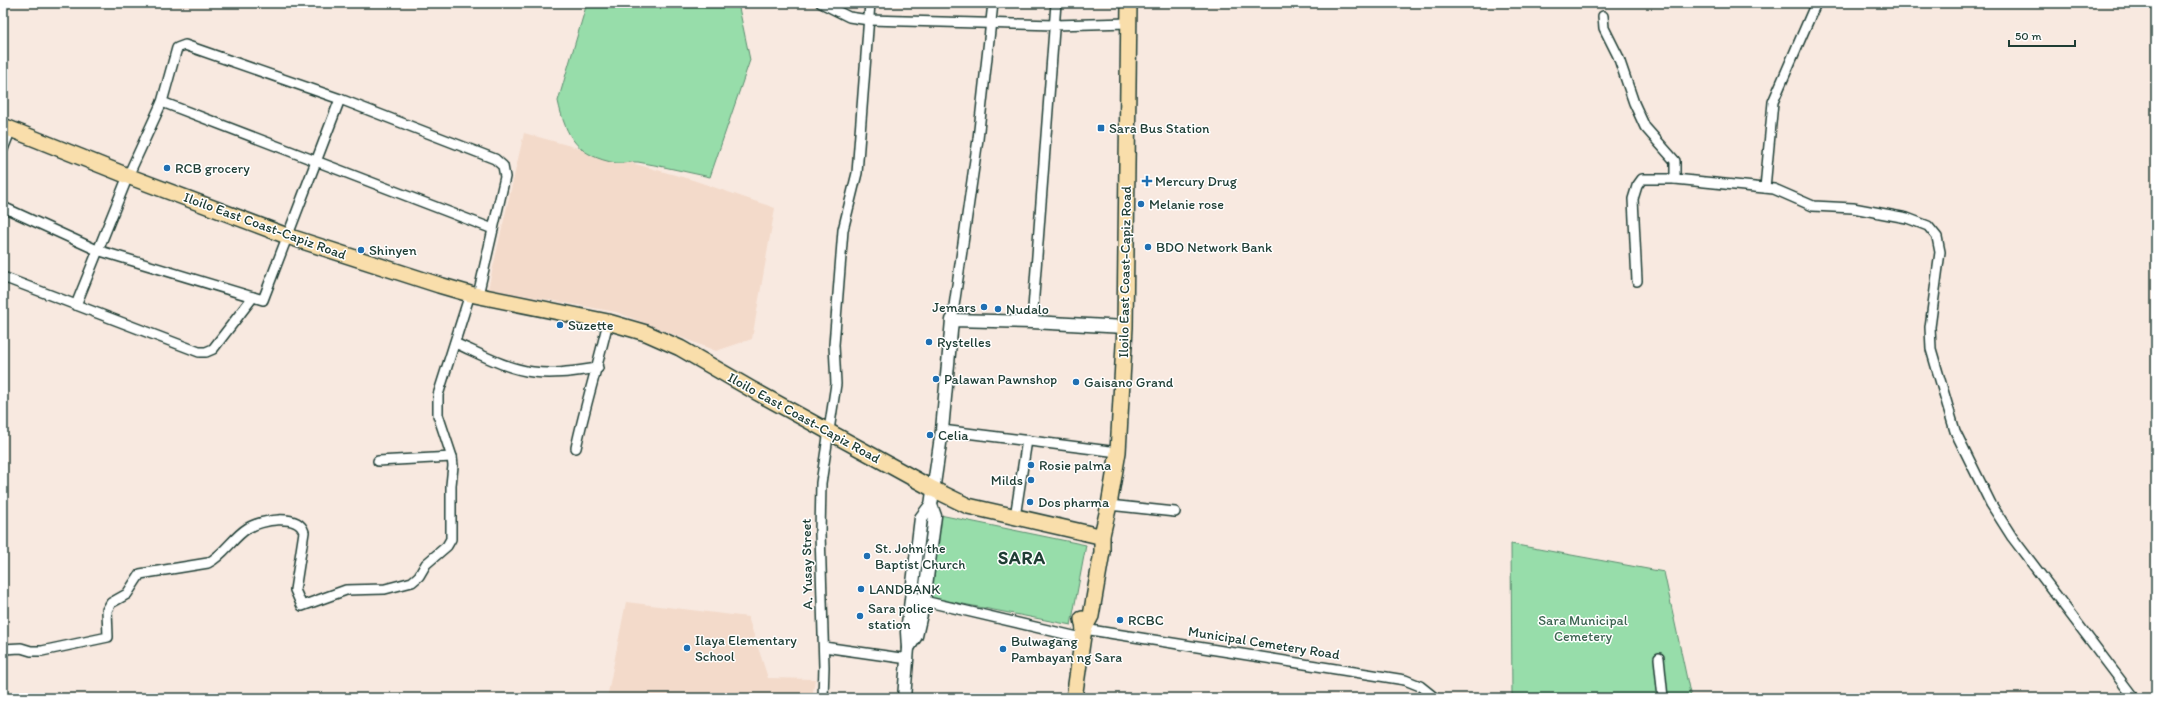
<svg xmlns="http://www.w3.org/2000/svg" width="2159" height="701" font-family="Itim,sans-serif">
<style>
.built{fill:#f3daca}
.green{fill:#97ddaa;stroke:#5b8d6f}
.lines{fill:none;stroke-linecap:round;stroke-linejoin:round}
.minor-casing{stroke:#1f3d34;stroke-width:12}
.tertiary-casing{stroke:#1f3d34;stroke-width:15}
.primary-casing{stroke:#1f3d34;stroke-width:18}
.minor{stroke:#fff;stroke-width:9}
.tertiary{stroke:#fff;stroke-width:12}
.primary{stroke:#f9deab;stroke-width:15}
.poi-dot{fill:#1f6fb2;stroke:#fff;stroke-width:1.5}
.labels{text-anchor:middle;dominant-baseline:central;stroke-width:3;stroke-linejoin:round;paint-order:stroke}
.poi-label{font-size:14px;fill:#1f3d34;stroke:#fff;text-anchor:start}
.street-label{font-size:14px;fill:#1f3d34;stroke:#fff}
.park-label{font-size:14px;fill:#3d6552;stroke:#fff}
.district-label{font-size:18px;font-weight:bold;letter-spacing:1px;fill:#1f3d34;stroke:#fff}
</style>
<rect width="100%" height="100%" fill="#f8e9e0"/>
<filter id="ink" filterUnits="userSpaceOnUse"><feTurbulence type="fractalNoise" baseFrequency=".025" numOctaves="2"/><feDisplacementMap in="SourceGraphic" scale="8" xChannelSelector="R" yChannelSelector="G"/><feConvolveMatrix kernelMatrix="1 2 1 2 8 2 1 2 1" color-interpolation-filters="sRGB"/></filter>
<g filter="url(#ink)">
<g class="built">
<polygon points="524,133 693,180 775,208 752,339 716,351 616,312 488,289"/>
<polygon points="626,602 748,617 768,678 815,679 812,698 607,698"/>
</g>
<g class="green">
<path d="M587,3H738L750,60L710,177C686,172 662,166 638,162C631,161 623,164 616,163C578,156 566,138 558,101Z"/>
<polygon points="940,515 1086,545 1071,625 927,597"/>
<polygon points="1511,544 1664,572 1691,698 1512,698"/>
</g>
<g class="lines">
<g class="minor-casing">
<g id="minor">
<polyline points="821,3 849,17 869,20 1054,25 1129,23"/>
<polyline points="1603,16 1604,28 1618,56 1634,103 1645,127 1675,161 1675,179"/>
<polyline points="162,102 493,229"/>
<polyline points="3,149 11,129"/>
<polyline points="1765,188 1773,102 1816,3"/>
<polyline points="3,207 97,250 263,300 340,99"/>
<polyline points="3,277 199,352 206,352 213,349 253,297"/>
<polyline points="1637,281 1633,199 1637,186 1642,179 1675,179 1774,189 1813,206 1853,208 1907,218 1928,226 1937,237 1940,252 1930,327 1931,349 1955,431 1991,504 2012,537 2134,698"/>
<polyline points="76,305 128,176 162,102 177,48 185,45 340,99 495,159 503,166 505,177 478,295"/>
<polyline points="952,320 978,139 993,3"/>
<polyline points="1032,322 1056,3"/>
<path d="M455,343C480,354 506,369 533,372C555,375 576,371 598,368"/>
<polyline points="942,430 1118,452"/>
<path d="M576,448C585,406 598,365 608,322"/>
<polyline points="378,461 452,457"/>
<polyline points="1109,505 1175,512"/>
<polyline points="1015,517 1027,440"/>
<polyline points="912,596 924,601 1082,638"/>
<polyline points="1084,629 1405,680 1420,686 1435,698"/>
<polyline points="824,647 908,659"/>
<path d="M3,649L21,648L31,651H42L108,637L107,610L111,603L127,594L140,574L208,563C224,555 233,537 248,528C261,520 298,513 304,532L295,590L302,606L346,590L385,589L412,582L419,576L426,564L447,546L451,539V485L453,466L452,457L438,415V395L470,294"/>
<polyline points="1659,658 1663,698"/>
<polyline points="823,698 824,667 820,533 821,483 836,384 834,345 843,230 857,173 870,3"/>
</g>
</g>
<g class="tertiary-casing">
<g id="tertiary">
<polyline points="908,648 916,636 924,601 935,516 931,505 942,430 952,320 1032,322 1125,327"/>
<polyline points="904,698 908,648 907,632 921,518 931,505"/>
</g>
</g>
<g class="primary-casing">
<g id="primary">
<polyline points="3,126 133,178 287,236 439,285 470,294 608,322 646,333 680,348 751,389 933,489 968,506 1095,535 1102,535"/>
<polyline points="1084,629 1091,616 1102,552 1102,535 1109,505 1118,452 1125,327 1129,3"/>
<polyline points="1074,698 1084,629 1082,619"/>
</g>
</g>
<use href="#minor" class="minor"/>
<use href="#tertiary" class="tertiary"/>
<use href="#primary" class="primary"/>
</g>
</g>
<g class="poi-dot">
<rect x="1097" y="124" width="8" height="8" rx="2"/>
<circle cx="167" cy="168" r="4"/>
<path d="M1145 175h4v4h4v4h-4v4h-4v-4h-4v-4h4z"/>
<circle cx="1141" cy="204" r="4"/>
<circle cx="1148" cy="247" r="4"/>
<circle cx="361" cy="250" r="4"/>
<circle cx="984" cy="307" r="4"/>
<circle cx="998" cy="309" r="4"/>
<circle cx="560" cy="325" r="4"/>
<circle cx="929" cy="342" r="4"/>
<circle cx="936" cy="379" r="4"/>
<circle cx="1076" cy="382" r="4"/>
<circle cx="930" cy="435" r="4"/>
<circle cx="1031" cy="465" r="4"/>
<circle cx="1031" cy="480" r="4"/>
<circle cx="1030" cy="502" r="4"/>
<circle cx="867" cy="556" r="4"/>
<circle cx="861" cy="589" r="4"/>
<circle cx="860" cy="616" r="4"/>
<circle cx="1120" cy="620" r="4"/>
<circle cx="687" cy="648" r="4"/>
<circle cx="1003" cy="649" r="4"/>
</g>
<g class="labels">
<g class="poi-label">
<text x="1109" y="128">Sara Bus Station</text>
<text x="175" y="168">RCB grocery</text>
<text x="1155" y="181">Mercury Drug</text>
<text x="1149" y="204">Melanie rose</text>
<text x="1156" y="247">BDO Network Bank</text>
<text x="369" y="250">Shinyen</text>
<text x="976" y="307" text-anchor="end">Jemars</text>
<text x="1006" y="309">Nudalo</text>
<text x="568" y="325">Suzette</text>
<text x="937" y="342">Rystelles</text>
<text x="944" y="379">Palawan Pawnshop</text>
<text x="1084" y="382">Gaisano Grand</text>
<text x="938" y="435">Celia</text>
<text x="1039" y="465">Rosie palma</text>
<text x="1023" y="480" text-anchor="end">Milds</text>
<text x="1038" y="502">Dos pharma</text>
<text x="875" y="548">St. John the<tspan x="875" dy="16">Baptist Church</tspan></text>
<text x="869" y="589">LANDBANK</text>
<text x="868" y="608">Sara police<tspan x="868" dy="16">station</tspan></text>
<text x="1128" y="620">RCBC</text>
<text x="695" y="640">Ilaya Elementary<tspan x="695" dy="16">School</tspan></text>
<text x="1011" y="641">Bulwagang<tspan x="1011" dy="16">Pambayan ng Sara</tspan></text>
</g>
<g class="street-label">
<text transform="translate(265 226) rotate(20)">Iloilo East Coast-Capiz Road</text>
<text transform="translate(1125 272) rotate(-89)">Iloilo East Coast-Capiz Road</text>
<text transform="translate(804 418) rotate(29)">Iloilo East Coast-Capiz Road</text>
<text transform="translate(807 564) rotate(-91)">A. Yusay Street</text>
<text transform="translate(1264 643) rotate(9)">Municipal Cemetery Road</text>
</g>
<g class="park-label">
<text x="1583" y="620">Sara Municipal<tspan x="1583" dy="16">Cemetery</tspan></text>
</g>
<g class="district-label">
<text x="1022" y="558">SARA</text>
</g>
</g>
<rect width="2159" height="701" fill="none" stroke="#fff" stroke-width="16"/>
<rect x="8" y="8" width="2143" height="685" fill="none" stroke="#1f3d34" stroke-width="1.5" filter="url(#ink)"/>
<path d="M2009 40v6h66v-6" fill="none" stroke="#1f3d34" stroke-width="2"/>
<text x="2015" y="40" font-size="12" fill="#1f3d34" stroke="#ffffff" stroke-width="3" paint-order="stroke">50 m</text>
</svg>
